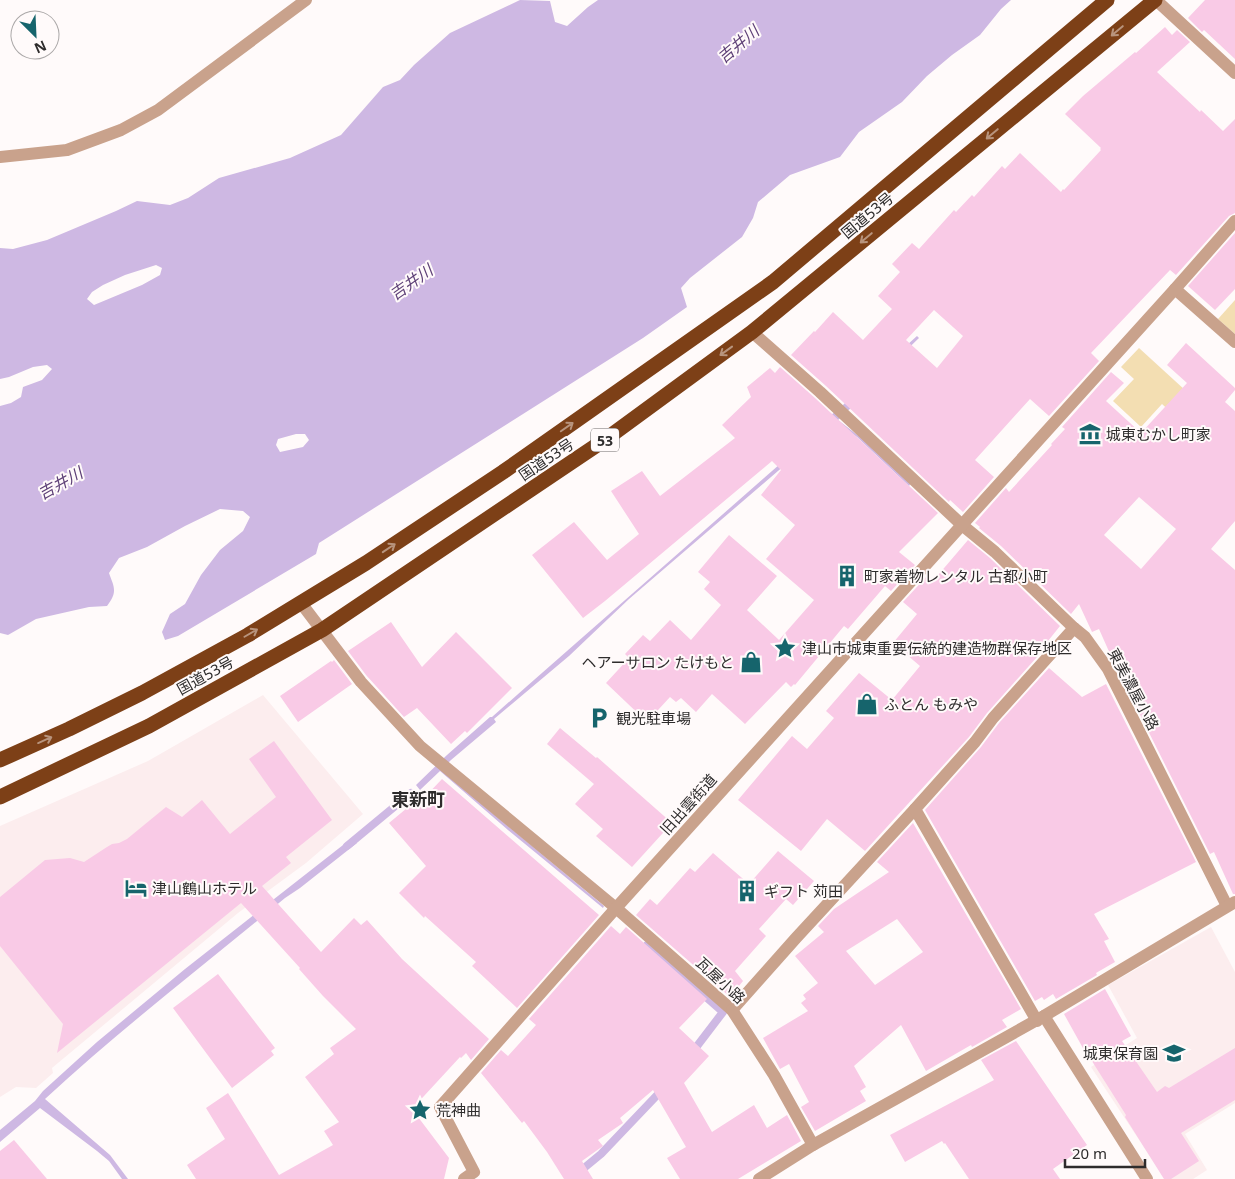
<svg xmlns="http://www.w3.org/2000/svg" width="1235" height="1179" font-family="'Noto Sans','Noto Sans JP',sans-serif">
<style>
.built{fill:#fcedee}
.green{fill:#f3deb2}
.water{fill:#ceb8e3;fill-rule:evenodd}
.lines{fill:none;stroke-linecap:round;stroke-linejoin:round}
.stream{stroke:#ceb8e3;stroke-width:8}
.building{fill:#f9cae6;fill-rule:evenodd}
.minor{stroke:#c9a28c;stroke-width:12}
.highway{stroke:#7d4017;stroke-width:15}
.oneway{stroke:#b8947d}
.labels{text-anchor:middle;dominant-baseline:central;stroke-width:4;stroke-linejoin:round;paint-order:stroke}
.shield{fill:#fffafa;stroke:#6d6a6a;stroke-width:1}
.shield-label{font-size:14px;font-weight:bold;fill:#2e2c2c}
.street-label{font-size:15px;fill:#2e2c2c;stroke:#fffafa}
.poi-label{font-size:15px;fill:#2e2c2c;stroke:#fffafa;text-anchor:start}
.water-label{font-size:16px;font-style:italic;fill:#5e4077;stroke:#fffafa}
.quarter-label{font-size:18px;font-weight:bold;fill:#2e2c2c;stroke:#fffafa}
</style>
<rect width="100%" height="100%" fill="#fffafa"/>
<g class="built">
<polygon points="263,695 363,814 306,863 238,913 52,1068 53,1073 36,1088 16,1087 0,1097 0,826 148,761"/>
<polygon points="1211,927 1235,972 1235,1103 1185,1134 1207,1170 1193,1179 1165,1179 1091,1067 1137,1038 1108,985"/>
</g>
<g class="green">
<polygon points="1235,300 1235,334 1218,319"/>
<polygon points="1139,348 1209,412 1191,431 1162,404 1141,427 1113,401 1134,379 1121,367"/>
</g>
<g class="water">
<path d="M520,0L550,1L555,22L567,26L588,7L598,0H1011L1001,9L980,35L952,55L927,76L902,102L859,132L840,157L790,175L758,202L753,218L742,237L690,278L681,288L687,307L643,338L319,543L316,554L178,636L165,640L162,632L170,614L185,604L201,575L220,550L243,531L250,517L243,511L220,509L185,526L147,547L119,558L109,573C114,587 118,592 107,606L89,607L36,619L8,635L0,633V406L11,403L21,397L23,387L42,380L52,369L47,365L33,367L9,377L0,379V248L13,249L47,240L116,211L137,201L170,205L188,198L219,178L290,158L341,135L383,87L400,80L414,65L450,33ZM156,265L162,268L160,275L142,285L94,305L87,299L92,292L103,285L125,275ZM296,434H305L309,440L303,447L280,452L276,445L278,439Z"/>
<polygon points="917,336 919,338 890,366 870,390 838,420 860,437 911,483 909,486 857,437 835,422 629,599 569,656 494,719 496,722 451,760 442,769 484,806 604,906 603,908 508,830 440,771 420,790 416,785 447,755 490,717 492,717 526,687 788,457 830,416 843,405 865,383"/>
<path d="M352,838L357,843L300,888L285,898C205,964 122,1028 45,1099L110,1155L128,1179H122L109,1161L97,1151L40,1108L0,1142V1130L35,1101L43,1091L97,1042L185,969Z"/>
</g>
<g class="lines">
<g class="stream">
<polyline points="347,846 411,793"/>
<polyline points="647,945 723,1012 691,1054"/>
<polyline points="574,1179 584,1168 601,1154 662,1090"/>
</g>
</g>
<g class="building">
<polygon points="1205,0 1235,0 1235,59 1204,30 1202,32 1188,18"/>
<path d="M1165,27L1172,35L1177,30L1190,42L1157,72L1200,112L1201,110L1223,131L1235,119V213L1229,216L1176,275L1170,270L1091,353L1099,361L1049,416L1030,399L975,460L994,477L963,512L950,500L949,502L826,386L791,355L814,331L815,332L833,312L863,340L892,309L878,296L900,272L892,264L912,243L919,249L954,210L956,212L972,195L974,197L1002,166L1005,169L1020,153L1061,192L1063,189L1064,190L1101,150L1100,149L1101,148L1065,114L1083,96L1135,52L1136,53ZM934,310L963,336L937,368L906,340Z"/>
<polygon points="1235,233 1235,289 1215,310 1188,286"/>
<path d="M1186,343L1235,388V390L1225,402L1235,411V521L1211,549L1235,570V894H1233L1214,852L1210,854L1115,665L1099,629L1092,632L1079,604L1071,614L1001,546L979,528L980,527L975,523L1006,488L1009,492L1052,445L1051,444L1065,429L1062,427L1111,372L1124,383L1106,401L1141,433L1187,383L1167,365ZM1139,497L1176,529L1141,569L1104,535Z"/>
<polygon points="780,367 815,398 938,513 899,552 915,565 891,591 885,586 848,629 844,626 795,685 794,684 791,687 786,682 745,724 712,694 696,712 681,698 676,702 670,697 647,722 606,683 629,658 625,654 643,635 650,641 670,620 691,640 721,605 704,589 710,582 698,572 729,535 777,576 747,610 779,640 814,600 766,559 795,525 761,495 781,470 772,461 605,601 583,618 532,555 574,522 607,560 639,534 611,491 642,471 660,496 735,438 722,425 751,397 747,387 770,368 775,373"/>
<polygon points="968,540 990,558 1060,626 1036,656 1037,657 987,713 969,737 865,851 827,819 801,851 738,800 792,736 807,749 834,718 826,711 859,673 892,700 920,666 893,643 917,614 903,602 927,576 933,581"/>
<polygon points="391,622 422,667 456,632 512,688 467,733 465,731 451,744 417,708 404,717 366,675 348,651"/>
<polygon points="334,660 352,684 298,722 280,696 331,661 332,662"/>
<polygon points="1049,668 1082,697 1106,684 1196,862 1094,914 1109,939 1104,941 1115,962 1096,973 1097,975 1056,999 1053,994 1044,1000 1042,997 1035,1001 925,810 981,747 999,723"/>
<polygon points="560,728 596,758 597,757 672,823 632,867 596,836 603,829 575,804 594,784 547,744"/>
<polygon points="274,741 332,820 286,857 291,863 262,886 321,952 354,918 361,925 367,920 402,959 489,1039 471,1060 466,1053 461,1058 460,1057 412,1109 449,1158 444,1179 196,1179 187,1165 225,1139 206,1108 228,1093 279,1175 333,1145 324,1131 339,1122 305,1077 334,1054 330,1048 356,1029 323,996 299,969 300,968 241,903 57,1053 63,1024 0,946 0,897 45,860 70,858 84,862 107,847 112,844 119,843 127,839 166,807 182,817 202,800 230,834 276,797 249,759"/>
<polygon points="442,779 599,915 517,1008 472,966 476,962 425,916 424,918 399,893 426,866 389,823 419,798 422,800"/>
<path d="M913,823L1021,1009L1002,1020L1007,1027L972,1047L971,1045L926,1071L901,1025L854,1066L866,1087L860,1091L866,1101L815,1131L801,1107L809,1102L789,1064L780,1069L763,1038L808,1011L801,1003L806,999L803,995L818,983L795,956L824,932L818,926L834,909L889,872L877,862ZM897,919L923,952L875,985L846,951Z"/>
<polygon points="778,851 814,881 793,905 786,899 759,929 766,936 735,971 743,981 730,997 636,915 650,899 657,905 690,868 695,872 713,853 749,884"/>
<polygon points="611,926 620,934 626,927 707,999 679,1028 709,1056 684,1083 712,1132 754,1105 767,1128 787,1115 801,1141 738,1179 680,1179 667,1158 686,1147 653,1090 620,1118 623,1123 598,1140 603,1146 582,1161 593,1179 564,1179 547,1152 524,1121 522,1123 481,1073 501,1050 508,1056 536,1025 529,1019"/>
<polygon points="218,974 275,1048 271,1051 274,1055 232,1088 173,1008"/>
<polygon points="1105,989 1131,1036 1122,1041 1157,1092 1165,1086 1169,1088 1235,1048 1235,1100 1181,1133 1199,1161 1171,1179 1164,1179 1125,1117 1126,1115 1090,1058 1089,1059 1064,1014"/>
<polygon points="1016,1041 1087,1145 1053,1169 1060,1179 969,1179 945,1143 944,1144 942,1141 905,1162 890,1135 994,1080 981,1060"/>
<polygon points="14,1140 47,1179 0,1179 0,1151"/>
</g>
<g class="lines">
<g class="minor">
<polyline points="1156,0 1235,73"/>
<polyline points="0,157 67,150 121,130 158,110 306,0"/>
<polyline points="1175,289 1235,342"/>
<polyline points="752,332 820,392 962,525 995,552 1074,628 1085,637 1108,669 1227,906"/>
<polyline points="301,603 361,682 420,746 616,908 732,1010 774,1075 813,1145"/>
<polyline points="732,1010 796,938 915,809"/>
<polyline points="1044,1016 1147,1179"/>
<polyline points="1037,1021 915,809 975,742 993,718 1074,628"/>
<polyline points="464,1179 474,1172 440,1107 616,908 1175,289 1235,221"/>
<polyline points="759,1179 813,1145 1044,1016 1235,902"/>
</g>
<g class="highway">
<polyline points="0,760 69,729 142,693 248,635 366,563 503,472 773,282 1107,0"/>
<polyline points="0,797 149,726 322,630 606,439 752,332 1155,0"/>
</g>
</g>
<defs><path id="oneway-shaft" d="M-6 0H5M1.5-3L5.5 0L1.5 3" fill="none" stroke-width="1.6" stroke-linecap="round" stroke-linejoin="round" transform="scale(1.25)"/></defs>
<g class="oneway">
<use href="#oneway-shaft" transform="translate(1117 31) rotate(140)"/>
<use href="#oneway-shaft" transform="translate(992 134) rotate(140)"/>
<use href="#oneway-shaft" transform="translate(866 238) rotate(140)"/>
<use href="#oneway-shaft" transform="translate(726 351) rotate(144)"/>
<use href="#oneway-shaft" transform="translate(567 427) rotate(-35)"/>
<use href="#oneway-shaft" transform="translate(389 548) rotate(-34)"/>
<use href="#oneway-shaft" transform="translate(251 633) rotate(-30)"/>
<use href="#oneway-shaft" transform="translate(45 740) rotate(-24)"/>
</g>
<defs>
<g id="museum-bare" transform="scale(1.725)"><path d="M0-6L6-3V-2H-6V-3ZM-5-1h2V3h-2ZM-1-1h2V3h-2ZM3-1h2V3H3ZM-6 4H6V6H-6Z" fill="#16646c" stroke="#fffafa" stroke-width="2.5" paint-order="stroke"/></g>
<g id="building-bare" transform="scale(1.725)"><path d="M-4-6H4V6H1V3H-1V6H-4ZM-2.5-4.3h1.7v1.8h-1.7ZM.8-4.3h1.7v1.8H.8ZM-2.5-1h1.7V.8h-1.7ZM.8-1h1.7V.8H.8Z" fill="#16646c" stroke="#fffafa" stroke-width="2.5" paint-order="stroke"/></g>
<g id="sight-bare" transform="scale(1.725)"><path d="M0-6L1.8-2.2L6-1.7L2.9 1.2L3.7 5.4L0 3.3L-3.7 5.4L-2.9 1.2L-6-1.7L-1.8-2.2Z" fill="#16646c" stroke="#fffafa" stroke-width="2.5" paint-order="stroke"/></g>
<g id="shop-bare" transform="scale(1.725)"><path d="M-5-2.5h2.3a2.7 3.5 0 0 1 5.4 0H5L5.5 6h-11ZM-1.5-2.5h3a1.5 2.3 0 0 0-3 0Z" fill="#16646c" stroke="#fffafa" stroke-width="2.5" paint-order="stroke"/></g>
<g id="parking-bare" transform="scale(1.725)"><path d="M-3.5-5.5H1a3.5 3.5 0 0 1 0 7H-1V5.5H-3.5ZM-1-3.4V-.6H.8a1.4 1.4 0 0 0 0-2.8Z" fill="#16646c" stroke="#fffafa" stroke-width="2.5" paint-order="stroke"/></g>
<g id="hotel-bare" transform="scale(1.725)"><path d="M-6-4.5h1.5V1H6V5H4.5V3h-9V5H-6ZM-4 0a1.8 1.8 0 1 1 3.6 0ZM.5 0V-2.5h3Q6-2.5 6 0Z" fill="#16646c" stroke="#fffafa" stroke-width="2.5" paint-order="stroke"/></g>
<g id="school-bare" transform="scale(1.725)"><path d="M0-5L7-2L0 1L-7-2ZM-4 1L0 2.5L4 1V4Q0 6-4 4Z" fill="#16646c" stroke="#fffafa" stroke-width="2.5" paint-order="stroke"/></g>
</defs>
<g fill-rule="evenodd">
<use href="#museum-bare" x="1090" y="434"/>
<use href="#building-bare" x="847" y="576"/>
<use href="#sight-bare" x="785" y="648"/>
<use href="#shop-bare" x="751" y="662"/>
<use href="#shop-bare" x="867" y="704"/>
<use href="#parking-bare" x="599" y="718"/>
<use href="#hotel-bare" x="136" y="888"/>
<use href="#building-bare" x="747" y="891"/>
<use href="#school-bare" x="1174" y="1053"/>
<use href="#sight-bare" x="420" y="1110"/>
</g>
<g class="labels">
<rect class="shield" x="591" y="428.5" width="28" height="23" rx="4"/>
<g class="shield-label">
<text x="605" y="440">53</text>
</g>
<g class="street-label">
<text transform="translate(867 215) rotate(-40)">国道53号</text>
<text transform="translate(546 459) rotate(-34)">国道53号</text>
<text transform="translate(205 675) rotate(-29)">国道53号</text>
<text transform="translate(1134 689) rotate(62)">東美濃屋小路</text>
<text transform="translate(688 804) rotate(-48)">旧出雲街道</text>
<text transform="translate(721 980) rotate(43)">瓦屋小路</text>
</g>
<g class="poi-label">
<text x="1106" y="434">城東むかし町家</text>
<text x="864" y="576">町家着物レンタル 古都小町</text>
<text x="802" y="648">津山市城東重要伝統的建造物群保存地区</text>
<text x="734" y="662" text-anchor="end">ヘアーサロン たけもと</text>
<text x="884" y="704">ふとん もみや</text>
<text x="616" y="718">観光駐車場</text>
<text x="152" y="888">津山鶴山ホテル</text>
<text x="764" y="891">ギフト 苅田</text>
<text x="1158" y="1053" text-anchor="end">城東保育園</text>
<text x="436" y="1110">荒神曲</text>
</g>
<g class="water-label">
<text transform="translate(738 44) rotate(-40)">吉井川</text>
<text transform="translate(411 282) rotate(-35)">吉井川</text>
<text transform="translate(60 483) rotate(-29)">吉井川</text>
</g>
<g class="quarter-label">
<text x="418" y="799">東新町</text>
</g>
</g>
<g transform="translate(35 35) rotate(156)"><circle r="24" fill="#fffafa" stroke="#aba8a8"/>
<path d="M0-4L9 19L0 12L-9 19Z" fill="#16646c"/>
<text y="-8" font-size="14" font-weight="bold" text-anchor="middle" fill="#2e2c2c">N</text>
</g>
<path d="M1065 1159v8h80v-8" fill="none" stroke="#2e2c2c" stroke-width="2.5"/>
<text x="1072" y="1159" font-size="15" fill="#2e2c2c" stroke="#fffafa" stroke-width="4" paint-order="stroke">20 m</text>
</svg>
